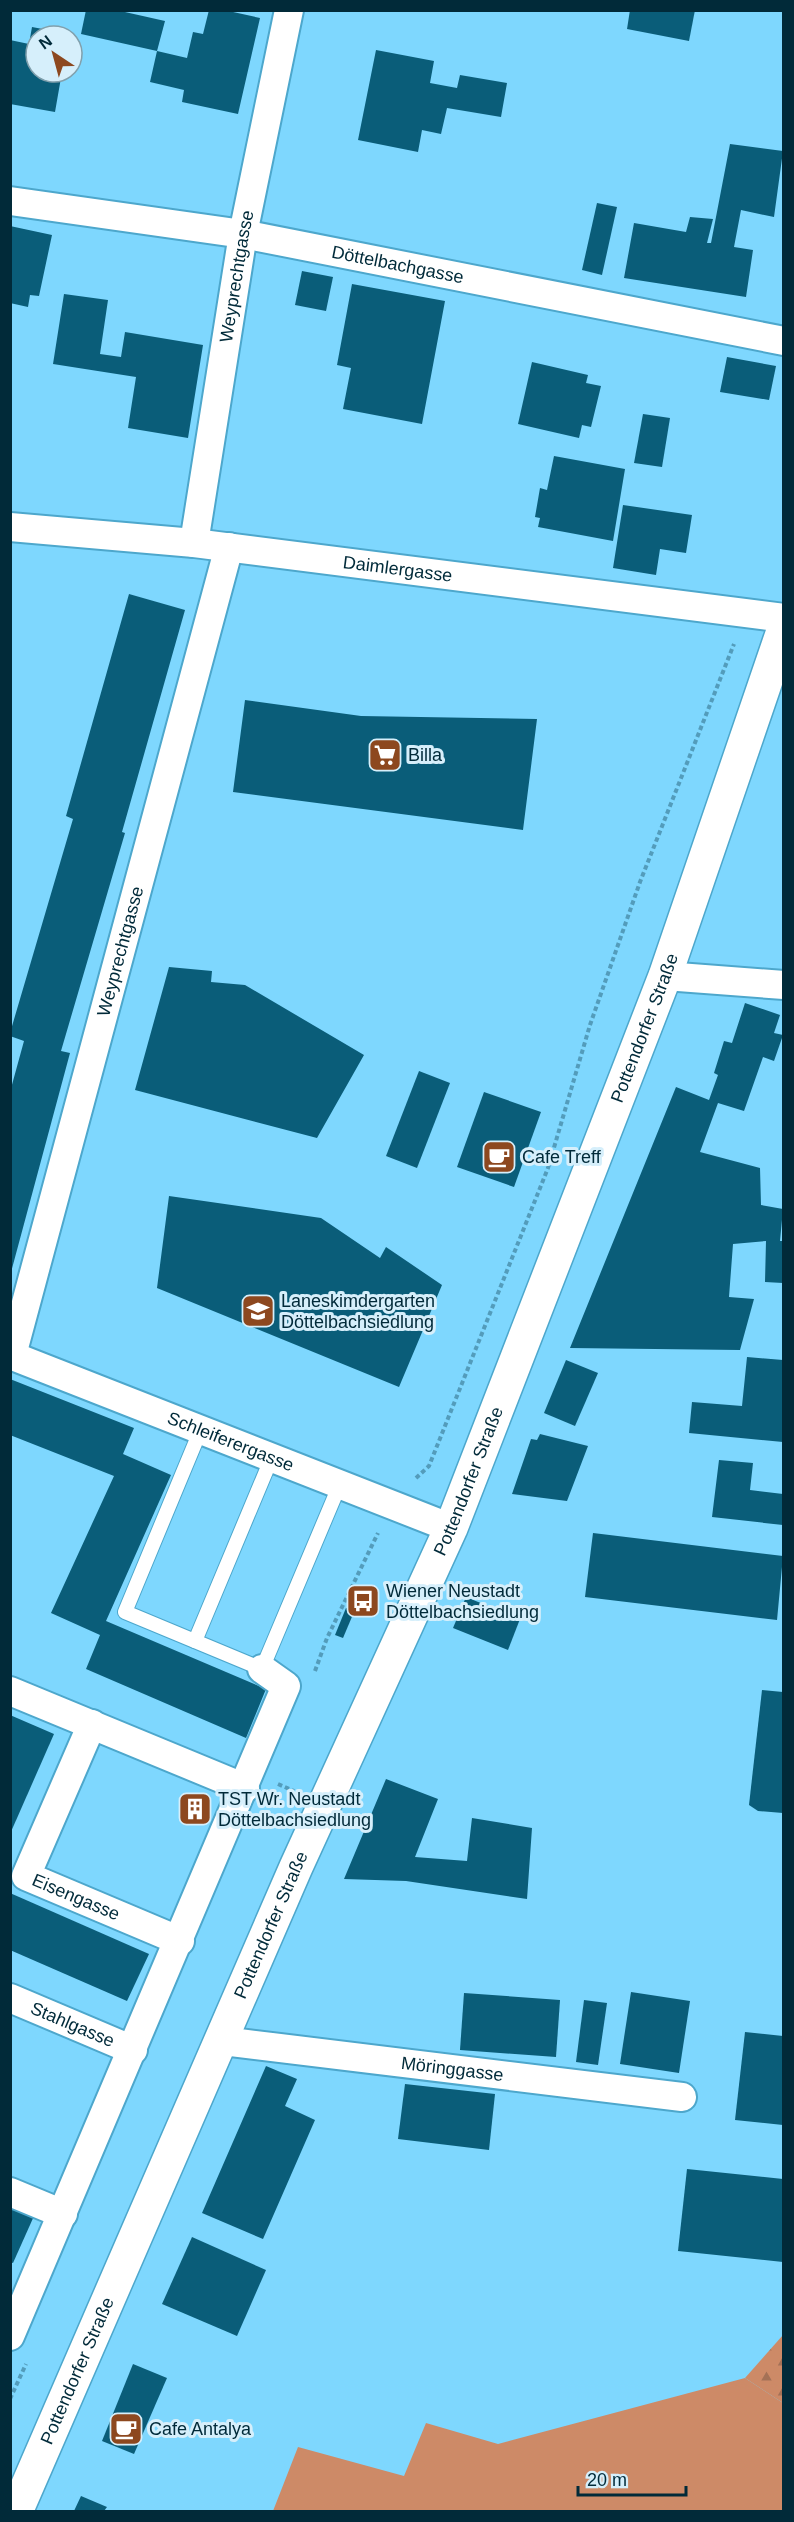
<svg xmlns="http://www.w3.org/2000/svg" width="794" height="2522" font-family="Arial,sans-serif">
<style>
.grass{fill:#cd8a67}
.forest{fill:url(#forest-firs)}
.building{fill:#0a5d79}
.lines{fill:none;stroke-linecap:round;stroke-linejoin:round}
.lane-casing{stroke:#4da7cc;stroke-width:16}
.street-casing{stroke:#4da7cc;stroke-width:32}
.secondary-casing{stroke:#4da7cc;stroke-width:36}
.path{stroke:#539cbb;stroke-width:4;stroke-dasharray:4.5 3;stroke-linecap:butt}
.lane{stroke:#fff;stroke-width:14}
.street{stroke:#fff;stroke-width:28}
.secondary{stroke:#fff;stroke-width:33}
.labels{text-anchor:middle;dominant-baseline:central;stroke-width:6;stroke-linejoin:round;paint-order:stroke}
.street-label{font-size:18px;fill:#012a39;stroke:#d6effb}
.poi-label{font-size:18px;fill:#012a39;stroke:#d6effb;text-anchor:start}
</style>
<defs>
<pattern id="forest-firs" width="22" height="20" patternUnits="userSpaceOnUse" patternTransform="scale(1.5)"><rect width="22" height="20" fill="#cd8a67"/><path d="M5 1l3.5 6h-7zM16 11l3.5 6h-7z" fill="#a47156"/></pattern>
</defs>
<rect width="100%" height="100%" fill="#7ed7fe"/>
<polygon class="grass" points="745,2378 783,2403 783,2511 273,2511 298,2447 404,2476 426,2423 498,2444"/>
<polygon class="forest" points="783,2335 783,2403 745,2378"/>
<g class="building">
<polygon points="86,10 116,10 165,21 157,51 81,34"/>
<polygon points="209,10 224,10 260,18 238,114 182,102 184,90 150,82 157,51 187,58 193,32 203,34"/>
<polygon points="630,10 695,10 689,41 627,29"/>
<polygon points="32,27 69,34 69,36 36,36 36,72 62,72 55,112 10,104 10,40 29,44"/>
<polygon points="376,50 434,61 430,83 457,88 460,75 507,83 501,117 447,108 441,134 422,130 418,152 358,140"/>
<polygon points="730,144 783,151 774,217 741,210 734,247 753,250 746,297 624,278 634,223 686,232 690,217 713,219 707,243 711,243"/>
<polygon points="597,203 617,207 602,275 582,270"/>
<polygon points="10,226 52,235 39,296 30,295 28,307 10,303"/>
<polygon points="302,271 333,277 326,311 295,305"/>
<polygon points="352,284 445,301 422,424 343,409 351,368 337,365"/>
<polygon points="64,294 108,300 100,354 121,357 125,332 203,345 188,438 128,428 136,377 53,364"/>
<polygon points="727,357 776,366 769,400 720,392"/>
<polygon points="532,362 588,375 586,383 601,386 591,427 582,425 579,438 518,424"/>
<polygon points="643,414 670,418 662,467 634,463"/>
<polygon points="554,456 625,469 613,541 538,527 540,518 535,517 540,488 547,490"/>
<polygon points="623,505 692,515 686,553 660,549 656,575 613,568"/>
<polygon points="129,594 185,610 122,832 125,833 61,1051 70,1053 10,1276 10,1092 24,1041 10,1036 10,1033 73,819 66,816"/>
<polygon points="245,700 361,716 537,719 523,830 233,792"/>
<polygon points="169,967 212,971 211,982 245,985 364,1055 317,1138 135,1090"/>
<polygon points="745,1003 780,1015 774,1033 783,1035 774,1061 763,1057 744,1111 718,1103 700,1152 760,1168 761,1205 783,1209 780,1241 783,1241 783,1283 765,1282 766,1241 733,1244 729,1297 754,1299 740,1350 570,1348 676,1087 709,1100 718,1075 714,1073 724,1041 732,1043"/>
<polygon points="419,1071 450,1083 417,1168 386,1156"/>
<polygon points="484,1092 541,1112 514,1187 457,1167"/>
<polygon points="169,1196 321,1218 380,1258 386,1247 442,1285 399,1387 157,1288"/>
<polygon points="747,1357 783,1360 783,1442 689,1433 692,1402 742,1406"/>
<polygon points="566,1360 598,1373 575,1426 544,1413"/>
<polygon points="10,1379 134,1428 123,1454 171,1475 106,1621 266,1689 246,1738 86,1669 100,1635 51,1613 114,1476 10,1435"/>
<polygon points="540,1434 588,1446 567,1501 512,1494 531,1439 537,1440"/>
<polygon points="719,1460 753,1463 750,1490 783,1494 783,1525 712,1517"/>
<polygon points="593,1533 783,1556 777,1620 585,1597"/>
<polygon points="466,1597 520,1619 508,1650 453,1628"/>
<polygon points="346,1608 354,1612 343,1638 335,1635"/>
<polygon points="762,1690 783,1692 783,1813 758,1811 749,1805"/>
<polygon points="10,1715 54,1734 10,1834"/>
<polygon points="386,1779 438,1799 415,1857 467,1861 472,1818 532,1828 527,1899 406,1881 344,1879"/>
<polygon points="189,1794 210,1804 202,1822 181,1813"/>
<polygon points="10,1893 149,1954 127,2001 10,1950"/>
<polygon points="631,1992 690,2001 679,2073 620,2064"/>
<polygon points="464,1993 560,2000 556,2057 460,2050"/>
<polygon points="584,2000 607,2003 598,2065 576,2062"/>
<polygon points="745,2032 783,2036 783,2125 735,2120"/>
<polygon points="266,2066 297,2079 285,2106 315,2120 263,2239 202,2213"/>
<polygon points="405,2084 495,2094 489,2150 398,2139"/>
<polygon points="687,2169 783,2179 783,2262 678,2251"/>
<polygon points="10,2206 34,2216 13,2263 10,2262"/>
<polygon points="192,2237 266,2270 237,2336 162,2304"/>
<polygon points="133,2364 167,2378 134,2454 102,2441"/>
<polygon points="81,2496 107,2507 104,2511 74,2511"/>
</g>
<g class="lines">
<g class="lane-casing">
<g id="lane">
<polyline points="201,1429 125,1612 262,1669 340,1484"/>
<polyline points="195,1641 272,1457"/>
</g>
</g>
<g class="street-casing">
<g id="street">
<path id="s1" d="M10,201L243,234L784,341"/>
<path id="s2" d="M10,527L194,543L784,618"/>
<path id="s3" d="M194,543L243,234L289,10"/>
<polyline points="665,976 784,985"/>
<path id="s4" d="M10,1355L451,1528"/>
<path id="s5" d="M12,1355L229,547"/>
<polyline points="10,1691 245,1788"/>
<path id="s6" d="M92,1724L26,1876L180,1941"/>
<path id="s7" d="M10,1998L133,2050"/>
<path id="s8" d="M223,2041L682,2097"/>
<polyline points="10,2192 63,2214"/>
<polyline points="10,2336 286,1686 262,1669"/>
</g>
</g>
<g class="secondary-casing">
<g id="secondary">
<path id="s9" d="M16,2512L296,1867L451,1528L665,976L784,628"/>
</g>
</g>
<g class="path">
<polyline points="416,1478 429,1466 548,1168 590,1025 640,882 734,644"/>
<polyline points="315,1671 327,1638 378,1533"/>
<polyline points="278,1784 294,1791"/>
<polyline points="10,2399 26,2364"/>
</g>
<use href="#lane" class="lane"/>
<use href="#street" class="street"/>
<use href="#secondary" class="secondary"/>
</g>
<defs>
<g id="supermarket-square" transform="scale(1.725)"><rect x="-9" y="-9" width="18" height="18" rx="4" fill="#8d481f" stroke="#d6effb"/><path d="M-6-5.5h2.5l.6 2H6L4.5 2H-2.5L-4.4-4H-6ZM-1.5 3.2a1.3 1.3 0 1 0 .1 0ZM3 3.2a1.3 1.3 0 1 0 .1 0Z" fill="#fff"/></g>
<g id="cafe-square" transform="scale(1.725)"><rect x="-9" y="-9" width="18" height="18" rx="4" fill="#8d481f" stroke="#d6effb"/><path d="M-5.5-4.5H6V0H3Q3 3.5 0 3.5H-2.5Q-5.5 3.5-5.5 0ZM3-3.2v2h1.7v-2ZM-6 4.5H4V6H-6Z" fill="#fff"/></g>
<g id="school-square" transform="scale(1.725)"><rect x="-9" y="-9" width="18" height="18" rx="4" fill="#8d481f" stroke="#d6effb"/><path d="M0-5L7-2L0 1L-7-2ZM-4 1L0 2.5L4 1V4Q0 6-4 4Z" fill="#fff"/></g>
<g id="bus-square" transform="scale(1.725)"><rect x="-9" y="-9" width="18" height="18" rx="4" fill="#8d481f" stroke="#d6effb"/><path d="M-5-6H5V4H4V6H2V4H-2V6H-4V4H-5ZM-3.5-4V0h7V-4ZM-3.5 1.2v1.5H-2V1.2ZM2 1.2v1.5H3.5V1.2Z" fill="#fff"/></g>
<g id="building-square" transform="scale(1.725)"><rect x="-9" y="-9" width="18" height="18" rx="4" fill="#8d481f" stroke="#d6effb"/><path d="M-4-6H4V6H1V3H-1V6H-4ZM-2.5-4.3h1.7v1.8h-1.7ZM.8-4.3h1.7v1.8H.8ZM-2.5-1h1.7V.8h-1.7ZM.8-1h1.7V.8H.8Z" fill="#fff"/></g>
</defs>
<g fill-rule="evenodd">
<use href="#supermarket-square" x="385" y="755"/>
<use href="#cafe-square" x="499" y="1157"/>
<use href="#school-square" x="258" y="1311"/>
<use href="#bus-square" x="363" y="1601"/>
<use href="#building-square" x="195" y="1809"/>
<use href="#cafe-square" x="126" y="2429"/>
</g>
<g class="labels">
<g class="street-label">
<text stroke="none"><textPath href="#s1" startOffset="393">Döttelbachgasse</textPath></text>
<text stroke="none"><textPath href="#s3" startOffset="270">Weyprechtgasse</textPath></text>
<text stroke="none"><textPath href="#s2" startOffset="390">Daimlergasse</textPath></text>
<text stroke="none"><textPath href="#s5" startOffset="418">Weyprechtgasse</textPath></text>
<text stroke="none"><textPath href="#s9" startOffset="1612">Pottendorfer Straße</textPath></text>
<text stroke="none"><textPath href="#s4" startOffset="237">Schleiferergasse</textPath></text>
<text stroke="none"><textPath href="#s9" startOffset="1126">Pottendorfer Straße</textPath></text>
<text stroke="none"><textPath href="#s6" startOffset="220">Eisengasse</textPath></text>
<text stroke="none"><textPath href="#s9" startOffset="640">Pottendorfer Straße</textPath></text>
<text stroke="none"><textPath href="#s7" startOffset="68">Stahlgasse</textPath></text>
<text stroke="none"><textPath href="#s8" startOffset="231">Möringgasse</textPath></text>
<text stroke="none"><textPath href="#s9" startOffset="154">Pottendorfer Straße</textPath></text>
</g>
<g class="poi-label">
<text x="408" y="755">Billa</text>
<text x="522" y="1157">Cafe Treff</text>
<text x="281" y="1301">Laneskimdergarten<tspan x="281" dy="21">Döttelbachsiedlung</tspan></text>
<text x="386" y="1591">Wiener Neustadt<tspan x="386" dy="21">Döttelbachsiedlung</tspan></text>
<text x="218" y="1799">TST Wr. Neustadt<tspan x="218" dy="21">Döttelbachsiedlung</tspan></text>
<text x="149" y="2429">Cafe Antalya</text>
</g>
</g>
<rect width="794" height="2522" fill="none" stroke="#012a39" stroke-width="24"/>
<g transform="translate(54 54) rotate(324)"><circle r="28" fill="#d6effb" stroke="#81a0ad" stroke-width="1.5"/>
<path d="M0-4.5L10 22L0 15L-10 22Z" fill="#8d481f"/>
<text y="-9" font-size="16" font-weight="bold" text-anchor="middle" fill="#012a39">N</text>
</g>
<path d="M578 2486v9h108v-9" fill="none" stroke="#012a39" stroke-width="3"/>
<text x="587" y="2486" font-size="18" fill="#012a39" stroke="#d6effb" stroke-width="4.5" paint-order="stroke">20 m</text>
</svg>
